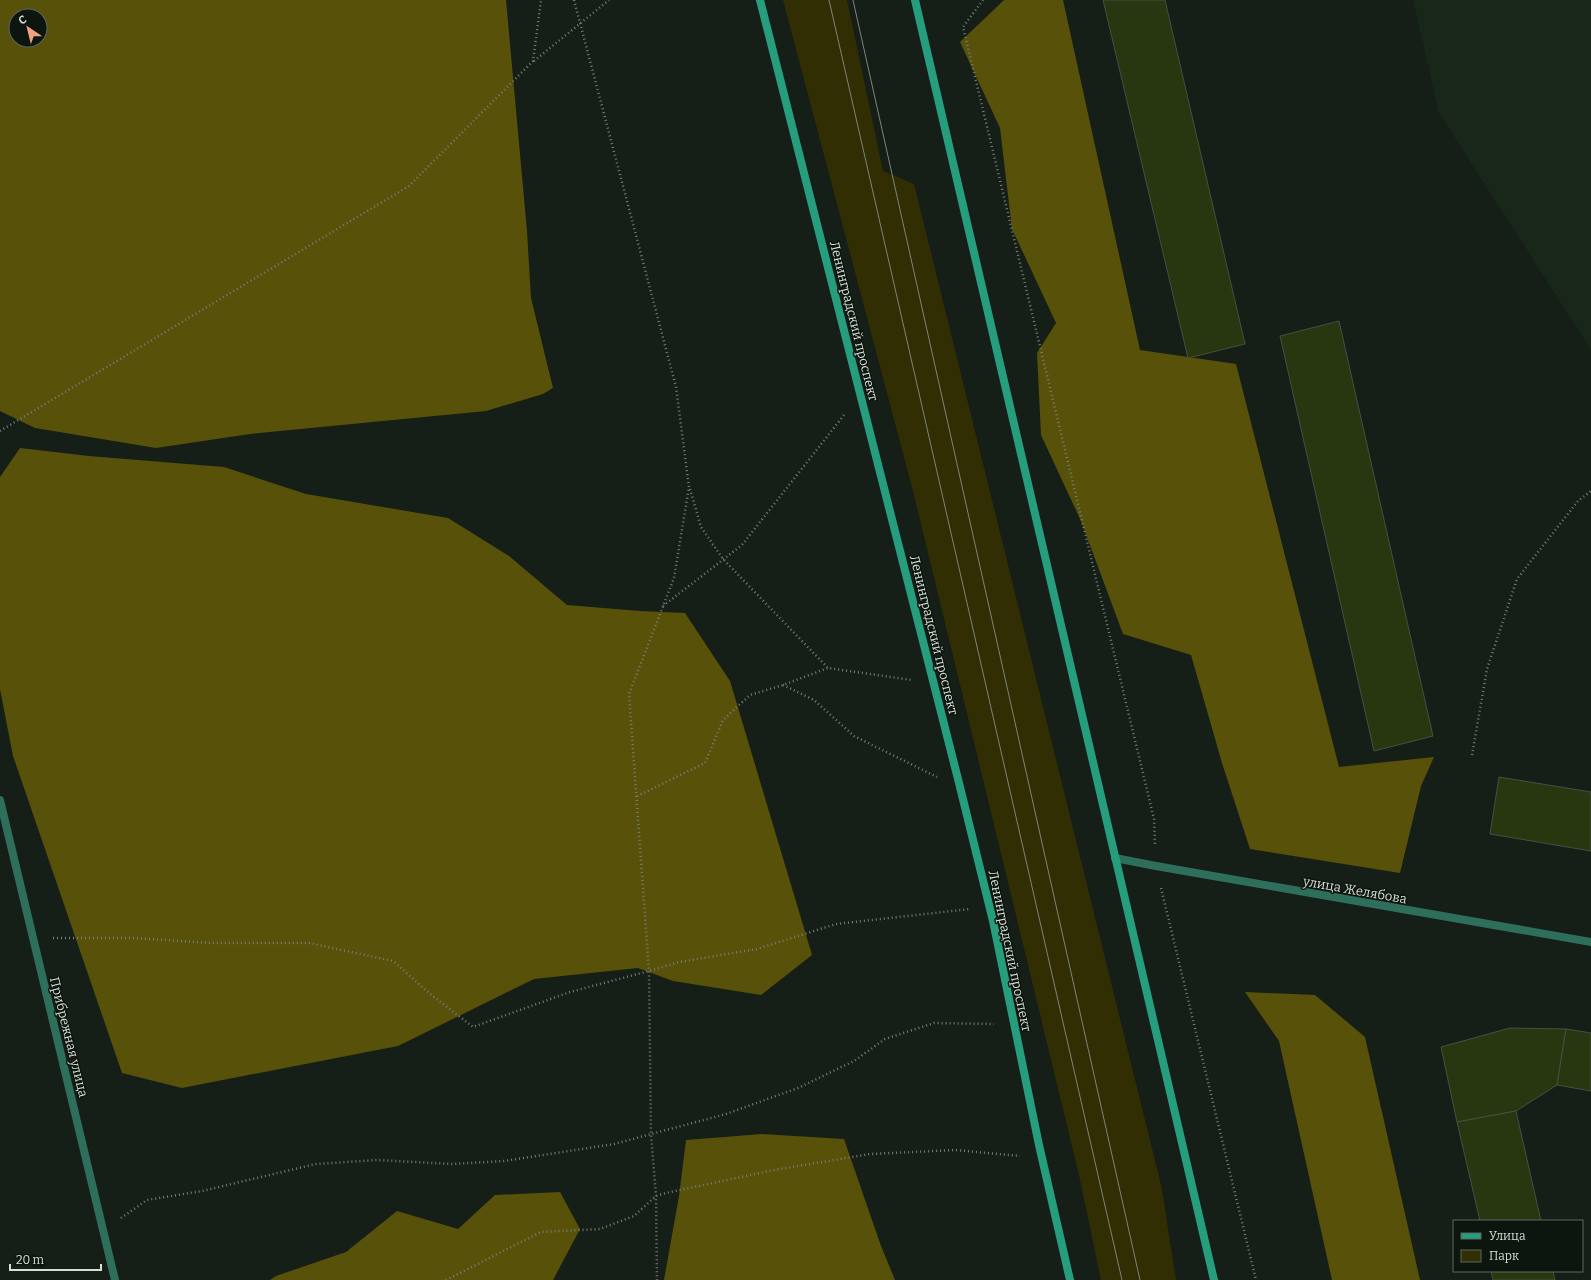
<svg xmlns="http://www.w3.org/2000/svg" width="1591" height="1280" font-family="Bitter,serif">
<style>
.built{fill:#18271a}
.green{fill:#322e03}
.forest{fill:#57510a;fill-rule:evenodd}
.building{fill:#293710;stroke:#494e42}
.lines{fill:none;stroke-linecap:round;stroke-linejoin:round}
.path{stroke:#777f78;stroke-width:2.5;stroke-dasharray:1 3;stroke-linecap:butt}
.minor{stroke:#2d6f5b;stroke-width:8}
.secondary{stroke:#269e7e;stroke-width:8}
.tram{stroke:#7c847d;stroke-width:1}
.labels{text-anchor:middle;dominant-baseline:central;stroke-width:3;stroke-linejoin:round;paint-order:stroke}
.street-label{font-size:13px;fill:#d8dfd9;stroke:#0d160e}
</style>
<rect width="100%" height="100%" fill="#161f17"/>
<polygon class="built" points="1413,0 1591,0 1591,350 1439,113"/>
<polygon class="green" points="783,0 847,0 883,171 914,184 1162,1189 1176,1280 1101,1280 1079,1175 914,495"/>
<g class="forest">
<path d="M0,0H506L527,231L531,298L553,388L543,394L486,411L250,434L156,448L35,428L0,411ZM16,16H40V40H16Z"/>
<polygon points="1004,0 1063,0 1140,350 1236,364 1339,767 1434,757 1421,786 1400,873 1250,849 1222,763 1191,655 1123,634 1081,521 1041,435 1037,353 1056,323 1012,229 1000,128 960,42"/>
<polygon points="20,448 89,456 224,467 306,494 448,518 509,556 567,605 640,611 685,613 730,681 812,955 761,995 673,981 638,968 534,979 398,1046 182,1088 122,1073 13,756 0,689 0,477"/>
<polygon points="1245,992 1315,995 1365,1037 1420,1280 1332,1280 1279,1041"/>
<polygon points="762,1134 844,1139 881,1246 895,1280 664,1280 679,1196 686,1140"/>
<polygon points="560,1192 580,1229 553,1280 270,1280 276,1276 346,1252 397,1211 458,1229 495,1195"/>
</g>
<g class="building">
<polygon points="1103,0 1165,0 1245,344 1188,358"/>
<polygon points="1339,321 1433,736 1374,751 1280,336"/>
<polygon points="1499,777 1591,792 1591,851 1490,834"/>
<polygon points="1510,1028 1566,1029 1557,1085 1516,1111 1457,1122 1441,1047"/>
<polygon points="1566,1029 1591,1033 1591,1091 1557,1085"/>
<polygon points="1516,1111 1541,1221 1480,1221 1457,1122"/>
<polygon points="1491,1271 1553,1271 1555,1280 1493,1280"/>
</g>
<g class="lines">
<g class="path">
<polyline points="574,0 676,387 689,487 674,578 629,694 649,971 651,1134 656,1196 657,1280"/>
<polyline points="983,0 963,27 1154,819 1155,846"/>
<polyline points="534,61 609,0"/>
<polyline points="0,431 409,186 533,61 541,0"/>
<polyline points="690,489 701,527 723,559 828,668 912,680"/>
<polyline points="663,606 742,545 844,415"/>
<polyline points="783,685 814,700 854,736 937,777"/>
<polyline points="1472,755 1487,669 1517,579 1578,501 1591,491"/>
<polyline points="637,796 705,763 723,720 750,695 783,685 828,668"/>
<polyline points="1161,888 1256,1280"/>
<polyline points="53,938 133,938 211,943 309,943 393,961 429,993 473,1027 570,992 649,971 679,962 757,949 836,924 970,909"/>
<polyline points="121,1218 147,1200 202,1191 316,1164 377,1160 452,1164 504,1161 614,1144 726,1114 798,1088 854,1061 885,1039 934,1023 994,1024"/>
<polyline points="446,1280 541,1232 600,1229 634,1216 656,1196 666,1193 774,1170 870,1154 955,1150 1020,1156"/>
</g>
<g class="minor">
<polyline points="0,800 115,1280"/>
<polyline points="1115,858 1156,866 1591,942"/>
</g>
<g class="secondary">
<polyline points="760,0 959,783 993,921 1039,1145 1070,1280"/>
<polyline points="915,0 1214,1280"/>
</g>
<g class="tram">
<polyline points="829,0 1122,1280"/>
<polyline points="853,0 1140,1280"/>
</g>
</g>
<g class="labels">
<g class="street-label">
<text transform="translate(854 321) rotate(76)">Ленинградский проспект</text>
<text transform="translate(934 635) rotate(76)">Ленинградский проспект</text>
<text transform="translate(1355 890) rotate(10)">улица Желябова</text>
<text transform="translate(1010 951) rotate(78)">Ленинградский проспект</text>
<text transform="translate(69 1037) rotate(76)">Прибрежная улица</text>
</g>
</g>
<rect x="1453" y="1220" width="130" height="52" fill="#0d160e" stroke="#5e665f"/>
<rect x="1461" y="1233" width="20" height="6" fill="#269e7e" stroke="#5e665f"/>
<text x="1489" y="1240" font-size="12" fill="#d8dfd9">Улица</text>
<rect x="1461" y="1250" width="20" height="12" fill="#322e03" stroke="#5e665f"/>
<text x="1489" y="1260" font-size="12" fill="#d8dfd9">Парк</text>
<g transform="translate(28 28) rotate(325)"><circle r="19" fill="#0d160e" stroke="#5e665f"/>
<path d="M0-3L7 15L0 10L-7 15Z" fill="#f39f84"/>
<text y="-6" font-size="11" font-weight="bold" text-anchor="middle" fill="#d8dfd9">С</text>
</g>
<path d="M10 1264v6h91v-6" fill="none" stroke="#d8dfd9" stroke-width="2"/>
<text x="16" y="1264" font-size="12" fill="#d8dfd9" stroke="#0d160e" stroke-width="3" paint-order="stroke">20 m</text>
</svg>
